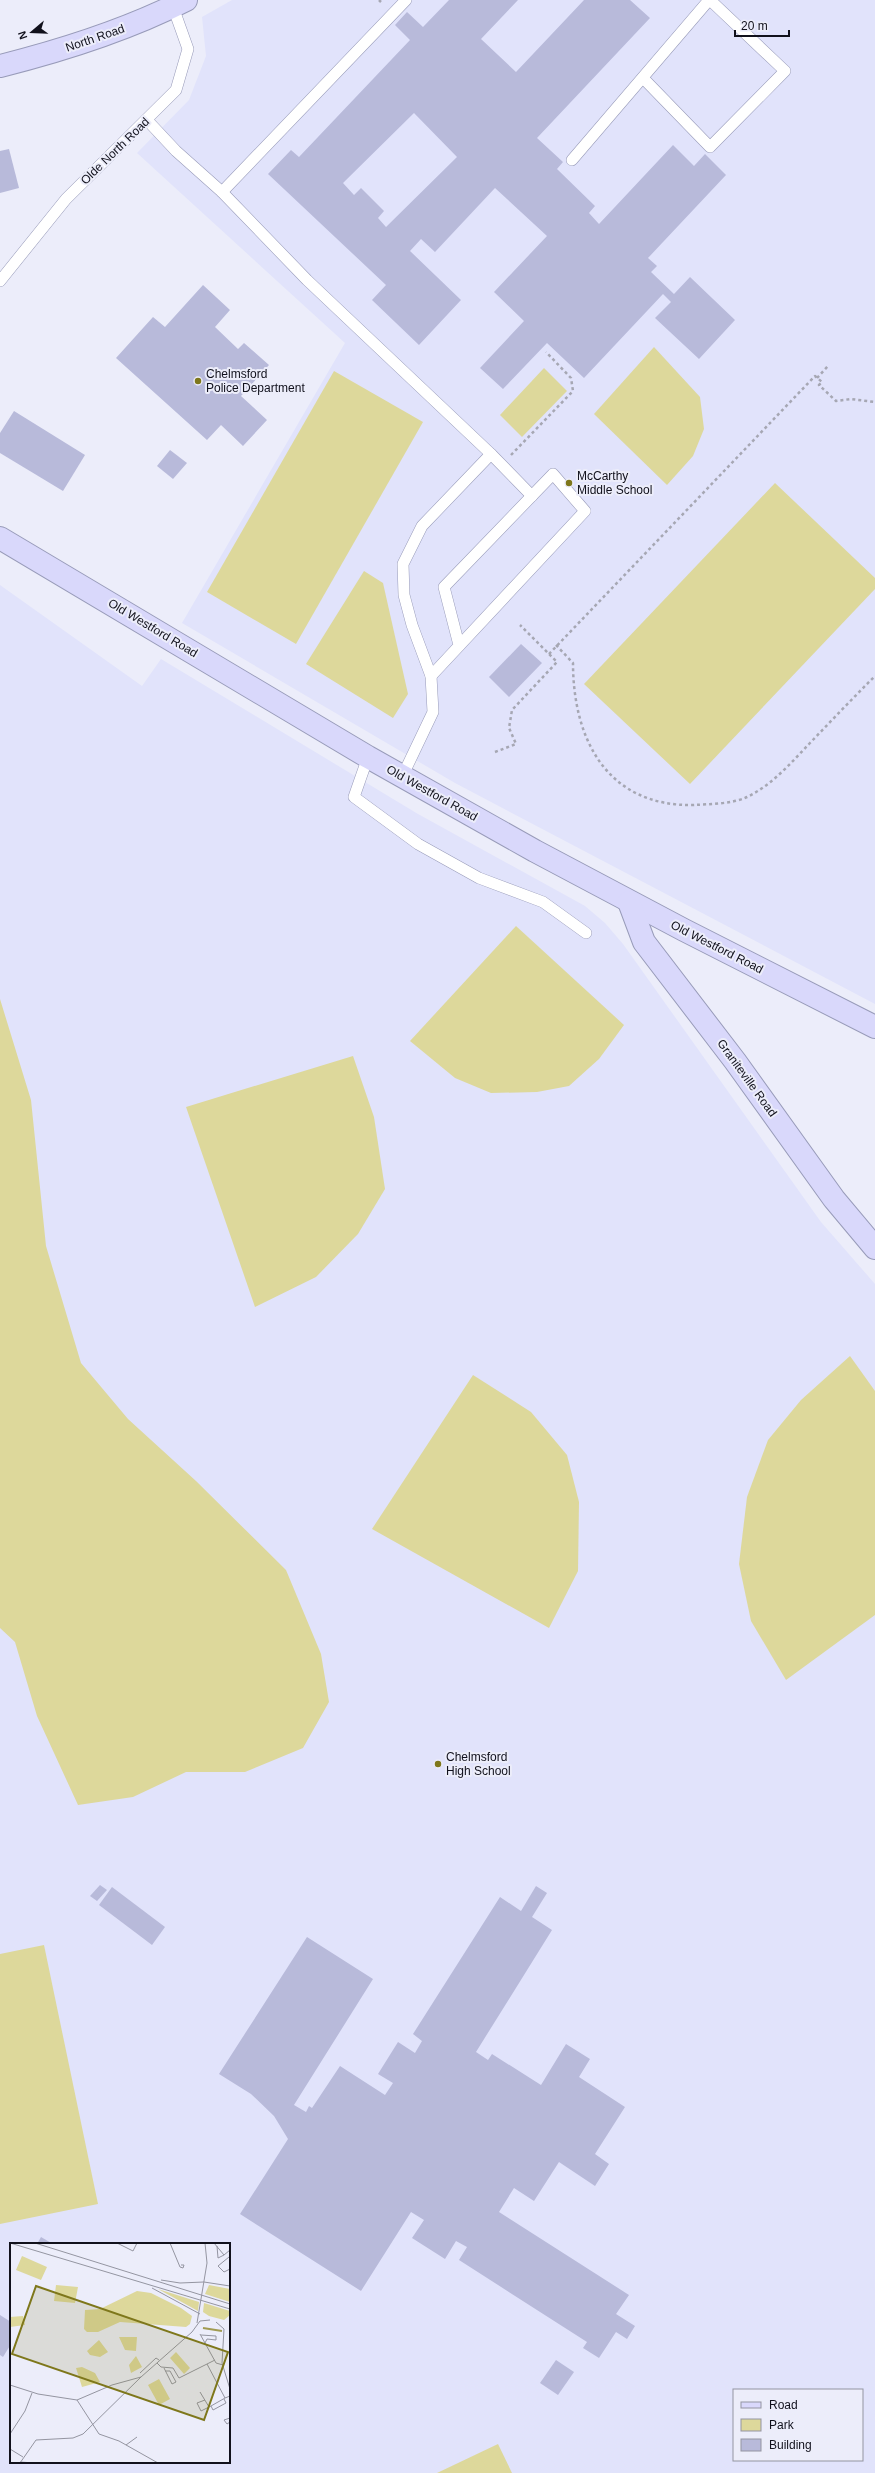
<svg xmlns="http://www.w3.org/2000/svg" width="875" height="2473" font-family="Helvetica,sans-serif">
<style>
.built{fill:#e1e3fb;fill-rule:evenodd}
.green{fill:#ddd89b}
.building{fill:#b8bada;fill-rule:evenodd}
.lines{fill:none;stroke-linecap:round;stroke-linejoin:round}
.lane-casing{stroke:#989bb9;stroke-width:12}
.secondary-casing{stroke:#989bb9;stroke-width:24}
.path{stroke:#a6a7b3;stroke-width:2.5;stroke-dasharray:3 3;stroke-linecap:butt}
.lane{stroke:#fff;stroke-width:11}
.secondary{stroke:#d9d8fb;stroke-width:22}
.poi-dot{fill:#7e771b;stroke:#ecedfa;stroke-width:1.5}
.labels{text-anchor:middle;dominant-baseline:central;stroke-width:4;stroke-linejoin:round;paint-order:stroke}
.street-label{font-size:12px;fill:#11111c;stroke:#ecedfa}
.poi-label{font-size:12px;fill:#11111c;stroke:#ecedfa;text-anchor:start}
.inset-river{fill:none;stroke:#a19b51;stroke-width:2}
.inset-road{fill:none;stroke:#9495a1;stroke-width:1}
.view{fill:#7e771b;fill-opacity:0.15;stroke:#7e771b;stroke-width:2}
.inset-edge{fill:none;stroke:#11111c;stroke-width:2}
</style>
<rect width="100%" height="100%" fill="#ecedfa"/>
<g class="built">
<polygon points="232,0 875,0 875,1004 455,783 182,623 345,343 137,153 189,100 206,56 202,17"/>
<path d="M0,585L142,686L161,659L418,814L585,906L605,923L623,944L821,1222L875,1284V2473H0ZM11,2244H229V2462H11ZM734,2390H862V2460H734Z"/>
</g>
<g class="green">
<polygon points="654,347 700,397 704,429 693,456 667,485 594,414"/>
<polygon points="544,368 567,391 522,437 500,415"/>
<polygon points="334,371 423,422 296,644 207,592"/>
<polygon points="775,483 875,578 875,589 690,784 584,684"/>
<polygon points="364,571 383,583 408,694 393,718 306,664"/>
<polygon points="516,926 624,1025 599,1059 569,1086 537,1092 491,1093 455,1078 410,1041"/>
<polygon points="0,999 31,1100 46,1246 81,1363 128,1419 196,1481 286,1570 321,1654 329,1702 303,1748 245,1772 186,1772 133,1797 78,1805 37,1716 15,1642 0,1628"/>
<polygon points="353,1056 374,1117 385,1189 358,1234 316,1277 255,1307 186,1107"/>
<polygon points="850,1356 875,1391 875,1615 786,1680 751,1621 739,1564 747,1497 768,1440 801,1400"/>
<polygon points="473,1375 531,1412 567,1455 579,1502 578,1571 549,1628 372,1529"/>
<polygon points="44,1945 98,2204 0,2224 0,1954"/>
<polygon points="498,2444 512,2473 437,2473"/>
</g>
<g class="building">
<path d="M449,0H518L481,39L516,72L584,0H630L650,18L537,138L563,162L557,169L595,206L589,213L599,224L673,145L694,166L705,154L726,175L648,258L657,266L651,272L674,294L690,277L735,320L699,359L655,318L671,302L663,294L584,378L547,343L503,389L480,368L524,321L494,292L547,236L495,188L435,252L421,239L410,251L461,300L419,345L372,300L386,285L268,174L291,150L299,157L410,40L395,25L407,12L423,27ZM414,113L457,157L386,227L378,218L384,211L361,188L354,195L343,183Z"/>
<polygon points="9,149 19,188 0,193 0,151"/>
<polygon points="203,285 230,310 215,327 238,349 244,343 269,365 241,396 267,420 243,446 221,425 207,440 116,358 153,317 165,327"/>
<polygon points="14,411 85,455 63,491 0,453 0,433"/>
<polygon points="170,450 187,463 173,479 157,466"/>
<polygon points="521,644 542,663 509,697 489,677"/>
<polygon points="100,1885 107,1890 97,1901 90,1896"/>
<polygon points="536,1886 547,1893 532,1917 552,1930 476,2052 488,2060 492,2054 541,2085 566,2044 590,2059 579,2077 625,2107 595,2154 609,2164 595,2186 559,2162 534,2201 514,2188 499,2212 629,2295 616,2314 635,2326 627,2339 616,2332 599,2358 583,2348 587,2342 459,2260 467,2247 456,2241 445,2259 412,2238 424,2220 411,2212 361,2291 240,2214 288,2139 274,2116 251,2094 219,2074 307,1937 373,1979 294,2105 306,2112 309,2106 312,2108 340,2066 385,2095 393,2083 378,2074 398,2042 415,2053 422,2041 413,2034 500,1897 521,1911"/>
<polygon points="112,1887 165,1927 152,1945 99,1905"/>
<polygon points="41,2237 53,2244 37,2244"/>
<polygon points="0,2315 11,2322 11,2344 3,2357 0,2355"/>
<polygon points="556,2360 574,2372 558,2395 540,2383"/>
</g>
<g class="lines">
<g class="lane-casing">
<g id="lane">
<polyline points="643,78 710,147 785,71 710,0"/>
<polyline points="147,120 176,151 222,192 406,0"/>
<polyline points="572,160 709,0"/>
<polyline points="222,192 307,280 491,454 422,526 403,564 404,595 412,625 431,676 433,712 402,777"/>
<polyline points="0,281 66,199 176,90 188,49 173,7"/>
<polyline points="491,454 532,496"/>
<polyline points="431,676 585,511 553,474 444,587 459,645"/>
<polyline points="368,757 354,797 418,844 479,878 543,902 586,933"/>
</g>
</g>
<g class="secondary-casing">
<g id="secondary">
<path d="M0,66C64,50 127,30 186,0"/>
<polyline points="0,538 368,757 535,851 684,930 875,1027"/>
<polyline points="629,902 644,942 735,1061 834,1199 875,1248"/>
</g>
</g>
<g class="path">
<polyline points="379,0 381,2"/>
<polyline points="817,378 828,366"/>
<polyline points="511,455 573,391 571,378 546,352"/>
<path d="M556,645L573,663C573,739 607,807 694,805C710,804 732,804 747,797C772,785 791,763 809,744C831,721 853,698 875,676"/>
<polyline points="549,654 815,376 822,382 819,385 836,401 851,399 875,402"/>
<polyline points="495,752 516,744 509,728 512,710 557,662 520,625"/>
</g>
<use href="#lane" class="lane"/>
<use href="#secondary" class="secondary"/>
</g>
<g class="poi-dot">
<circle cx="198" cy="381" r="4"/>
<circle cx="569" cy="483" r="4"/>
<circle cx="438" cy="1764" r="4"/>
</g>
<g class="labels">
<g class="street-label">
<text transform="translate(95 38) rotate(-19)">North Road</text>
<text transform="translate(115 151) rotate(-44)">Olde North Road</text>
<text transform="translate(153 628) rotate(31)">Old Westford Road</text>
<text transform="translate(432 793) rotate(29)">Old Westford Road</text>
<text transform="translate(717 947) rotate(27)">Old Westford Road</text>
<text transform="translate(747 1078) rotate(54)">Graniteville Road</text>
</g>
<g class="poi-label">
<text x="206" y="374">Chelmsford<tspan x="206" dy="14">Police Department</tspan></text>
<text x="577" y="476">McCarthy<tspan x="577" dy="14">Middle School</tspan></text>
<text x="446" y="1757">Chelmsford<tspan x="446" dy="14">High School</tspan></text>
</g>
</g>
<g transform="translate(10 2243)">
<rect width="220" height="220" fill="#ecedfa"/>
<path d="M12,13L37,24L31,37L6,27ZM46,42L68,44L65,60L44,58ZM199,42L220,46V59L195,51ZM148,46L189,59L188,68ZM127,48L141,50L171,65L182,73L180,81L176,84L110,79L88,89H77L74,86L75,67L90,66ZM194,60L220,68V72L214,77L199,73L193,69ZM13,73L15,82L0,84V74ZM109,94H127L126,108L115,107ZM89,97L98,109L90,114L80,112L77,108ZM166,109L180,125L174,131L160,115ZM126,113L132,124L121,130L119,122ZM72,124L85,130L90,139L72,144L66,125ZM149,136L160,156L149,162L138,142Z" fill="#ddd89b"/>
<path class="inset-river" d="M193,85L212,88"/>
<path class="inset-road" d="M0,0L220,66M25,0L220,61M107,0L123,8L127,0M160,0L170,24L173,25L174,22H171M204,0L214,12L220,7M207,3L208,15L214,12M219,14L208,23L214,29L220,26M151,37L170,40L194,39M194,39L220,43M142,45L190,71M206,79L214,86L212,120L220,146M187,80L197,20L195,0M190,91L206,120L213,122M191,92L206,93V97L197,96L195,100M205,117L197,121L215,155L220,153M147,120L151,124L163,125L169,135L197,121M154,125L162,141L166,139L160,128H155M130,130L146,115L149,117M0,142L28,151L67,157L102,142L131,134M190,149L199,164M214,156L216,160L203,167L201,163L215,155M67,157L89,191L109,198L148,220M195,157L187,160L191,168L201,163M220,175L214,177L217,181L220,179M0,191L15,168L22,150M116,202L127,194M0,206L13,214M10,219L24,220M10,220L26,197L63,195L73,191L131,134L182,89L190,78L200,77"/>
<path class="view" d="M26,43L218,109L194,177L2,111Z"/>
<rect width="220" height="220" class="inset-edge"/>
</g>
<rect x="733" y="2389" width="130" height="72" fill="#ecedfa" stroke="#9495a1"/>
<rect x="741" y="2402" width="20" height="6" fill="#d9d8fb" stroke="#9495a1"/>
<text x="769" y="2409" font-size="12" fill="#11111c">Road</text>
<rect x="741" y="2419" width="20" height="12" fill="#ddd89b" stroke="#9495a1"/>
<text x="769" y="2429" font-size="12" fill="#11111c">Park</text>
<rect x="741" y="2439" width="20" height="12" fill="#b8bada" stroke="#9495a1"/>
<text x="769" y="2449" font-size="12" fill="#11111c">Building</text>
<g transform="translate(32 32) rotate(251)" stroke="#ecedfa" stroke-width="3" paint-order="stroke">
<path d="M0-3L7 15L0 10L-7 15Z" fill="#11111c"/>
<text y="-6" font-size="11" font-weight="bold" text-anchor="middle" fill="#11111c">N</text>
</g>
<path d="M735 30v6h54v-6" fill="none" stroke="#11111c" stroke-width="2"/>
<text x="741" y="30" font-size="12" fill="#11111c" stroke="#ecedfa" stroke-width="3" paint-order="stroke">20 m</text>
</svg>
